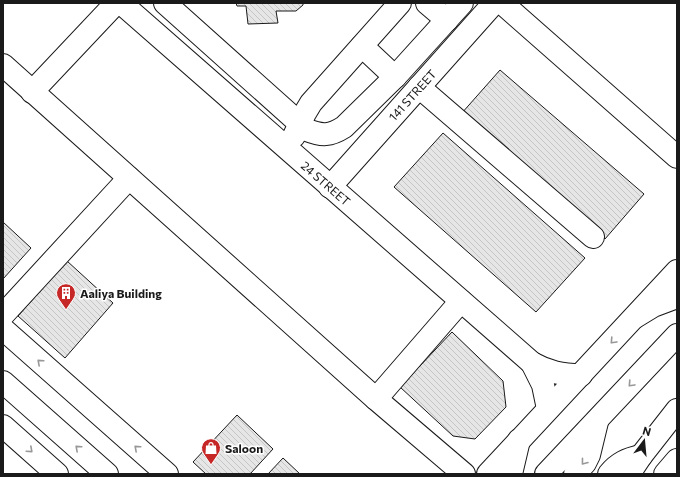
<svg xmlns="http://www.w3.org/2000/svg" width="680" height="477" font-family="Commissioner,sans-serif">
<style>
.building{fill:url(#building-back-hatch);stroke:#1a1a1a}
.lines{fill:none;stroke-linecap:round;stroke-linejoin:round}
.minor-casing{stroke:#1a1a1a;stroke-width:24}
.major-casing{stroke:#1a1a1a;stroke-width:24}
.minor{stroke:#fff;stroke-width:22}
.major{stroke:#fff;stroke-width:22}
.oneway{stroke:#989898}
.labels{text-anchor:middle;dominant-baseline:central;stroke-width:3;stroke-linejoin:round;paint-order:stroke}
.street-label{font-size:12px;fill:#1a1a1a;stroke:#fff}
.poi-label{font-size:12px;font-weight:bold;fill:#1a1a1a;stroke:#fff;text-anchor:start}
</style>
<defs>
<pattern id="building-back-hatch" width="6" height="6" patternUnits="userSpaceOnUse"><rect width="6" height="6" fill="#e6e6e6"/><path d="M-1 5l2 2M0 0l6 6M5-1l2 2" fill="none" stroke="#c5c5c5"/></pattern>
</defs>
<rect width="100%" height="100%" fill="#fff"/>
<g class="building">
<polygon points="236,3 303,3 303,5 296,11 276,11 278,23 248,24 246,6 237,6"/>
<polygon points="500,70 644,194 605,239 461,114"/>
<polygon points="443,133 585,258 536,312 394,187"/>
<polygon points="3,222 31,248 3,279"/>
<polygon points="67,261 113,303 65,358 18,316"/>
<polygon points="452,332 503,381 506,407 475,439 453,436 400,387"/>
<polygon points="237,415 273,449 250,474 206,474 193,462"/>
<polygon points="283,458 300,474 268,474"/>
</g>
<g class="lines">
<g class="minor-casing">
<g id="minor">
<path d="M121,3L532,363C548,372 562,375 581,375"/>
<path d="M165,3L307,130C322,136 330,136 344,127L395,77L462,3"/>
<polyline points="427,3 447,20"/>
<polyline points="502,3 677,157"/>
<polyline points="362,46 395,77"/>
<polyline points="3,65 376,399 464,474"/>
<polyline points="419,87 593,237"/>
<polyline points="32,92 116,3"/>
<polyline points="294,136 305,113 311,103 400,3"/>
<polyline points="330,187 494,3"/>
<polyline points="3,315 129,178"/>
<polyline points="3,329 167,474"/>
<polyline points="532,363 543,385 548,409"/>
<polyline points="3,382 107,474"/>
<polyline points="376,399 461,301"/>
<polyline points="3,426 57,474"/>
<polyline points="488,474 677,271"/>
<polyline points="665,474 677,460"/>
</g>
</g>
<g class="major-casing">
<g id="major">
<polyline points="635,317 653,306 677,297"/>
<polyline points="511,474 519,440"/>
<polyline points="546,474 677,335"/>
<polyline points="575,474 585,463 589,455 597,422"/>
<path d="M609,474C618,463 627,459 641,456"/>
<polyline points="629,474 641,456 677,410"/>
</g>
</g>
<use href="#minor" class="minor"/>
<use href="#major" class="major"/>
</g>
<defs><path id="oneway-chevron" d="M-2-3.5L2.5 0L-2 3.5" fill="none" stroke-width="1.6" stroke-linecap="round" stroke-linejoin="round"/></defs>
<g class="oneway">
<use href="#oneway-chevron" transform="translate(613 341) rotate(133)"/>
<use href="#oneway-chevron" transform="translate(40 362) rotate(-138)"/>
<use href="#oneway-chevron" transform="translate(631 384) rotate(133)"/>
<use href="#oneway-chevron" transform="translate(78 448) rotate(-138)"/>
<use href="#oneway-chevron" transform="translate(137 448) rotate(-138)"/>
<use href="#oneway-chevron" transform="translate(30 450) rotate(42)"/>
<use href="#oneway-chevron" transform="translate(584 462) rotate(128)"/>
</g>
<defs>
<g id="building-pin" transform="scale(1)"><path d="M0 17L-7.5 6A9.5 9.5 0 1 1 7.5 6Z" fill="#c62828" stroke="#fff"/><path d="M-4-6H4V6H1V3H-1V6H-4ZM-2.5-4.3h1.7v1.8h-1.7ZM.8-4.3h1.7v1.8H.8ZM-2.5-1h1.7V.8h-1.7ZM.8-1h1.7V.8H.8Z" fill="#fff"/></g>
<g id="shop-pin" transform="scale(1)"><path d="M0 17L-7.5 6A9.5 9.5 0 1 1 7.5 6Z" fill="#c62828" stroke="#fff"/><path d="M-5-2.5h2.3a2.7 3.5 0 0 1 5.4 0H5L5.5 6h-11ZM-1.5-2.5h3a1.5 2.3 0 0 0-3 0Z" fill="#fff"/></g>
</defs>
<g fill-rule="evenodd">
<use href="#building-pin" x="66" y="293"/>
<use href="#shop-pin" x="211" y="448"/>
</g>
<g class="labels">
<g class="street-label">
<text transform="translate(412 95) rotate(-48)">141 STREET</text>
<text transform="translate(326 183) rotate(41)">24 STREET</text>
</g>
<g class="poi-label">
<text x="80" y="293">Aaliya Building</text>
<text x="225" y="448">Saloon</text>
</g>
</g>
<rect width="680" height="477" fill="none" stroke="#1a1a1a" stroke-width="8"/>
<g transform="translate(644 441) rotate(16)" stroke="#ffffff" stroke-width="3" paint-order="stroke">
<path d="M0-3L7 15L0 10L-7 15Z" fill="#1a1a1a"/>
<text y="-6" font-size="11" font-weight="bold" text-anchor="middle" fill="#1a1a1a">N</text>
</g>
</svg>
